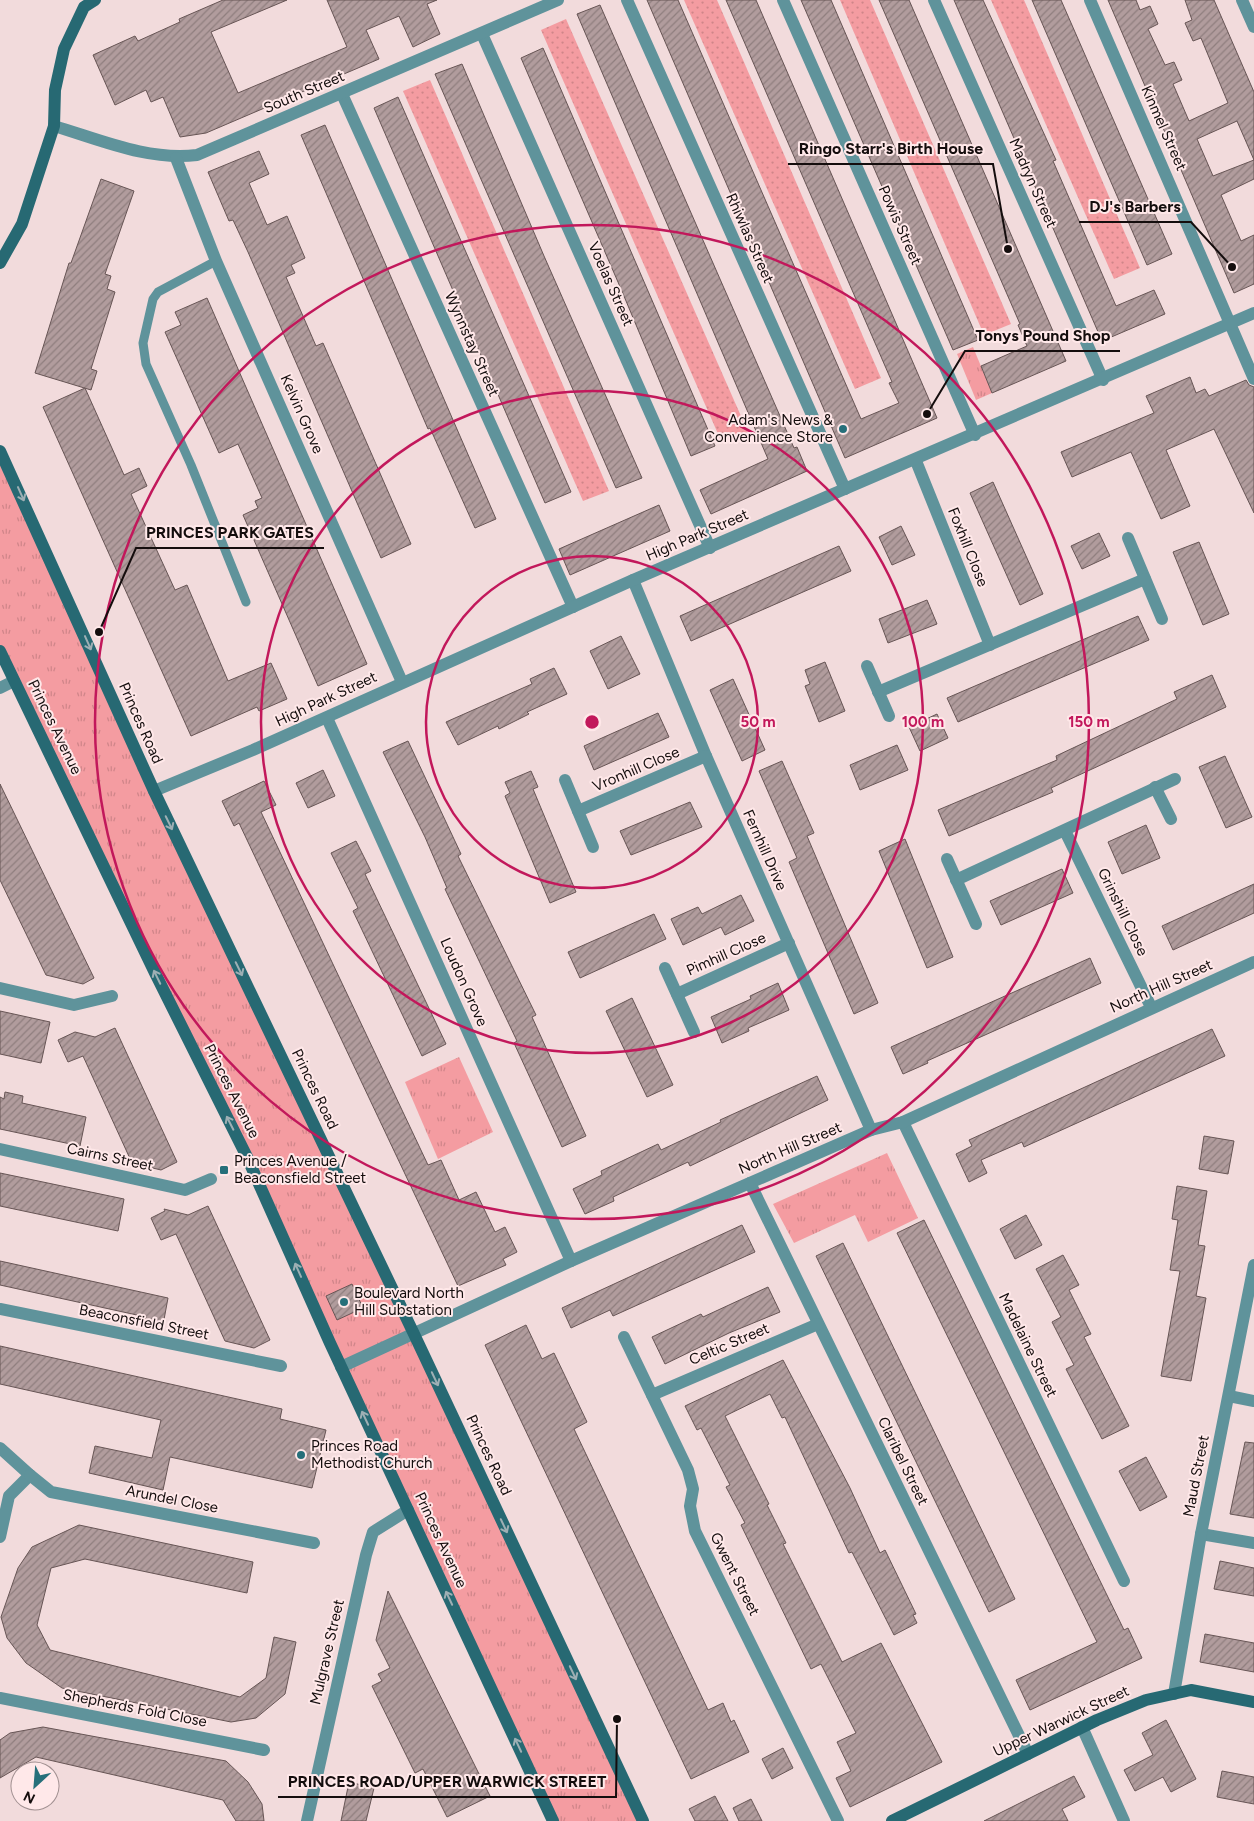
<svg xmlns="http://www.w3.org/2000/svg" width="1254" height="1821" font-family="Figtree,sans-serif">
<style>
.grass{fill:url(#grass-tufts)}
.park{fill:url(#park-dots)}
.building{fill:url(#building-hatch);stroke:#675555;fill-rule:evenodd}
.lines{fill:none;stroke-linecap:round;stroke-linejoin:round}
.lane{stroke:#5f939b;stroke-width:9}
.street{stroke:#5f939b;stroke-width:12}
.secondary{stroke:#276973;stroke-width:12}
.oneway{stroke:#9eafb4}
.ring{fill:none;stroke:#c2185b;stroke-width:2.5}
.poi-dot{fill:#266f7a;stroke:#ffe8e9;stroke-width:2}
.labels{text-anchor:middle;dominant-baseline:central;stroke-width:4;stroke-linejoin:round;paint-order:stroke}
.street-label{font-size:15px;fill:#140d0d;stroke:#ffe8e9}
.poi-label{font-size:15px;fill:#140d0d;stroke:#ffe8e9;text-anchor:start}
.centre{fill:#c2185b;stroke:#ffe8e9;stroke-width:2.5}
.ring-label{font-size:15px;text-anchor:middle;font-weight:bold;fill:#c2185b;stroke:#ffe8e9;stroke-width:4;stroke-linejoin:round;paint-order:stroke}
.leader{fill:none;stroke:#140d0d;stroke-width:2}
.callout-dot{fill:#140d0d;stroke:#ffe8e9;stroke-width:2}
.callout-label{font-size:16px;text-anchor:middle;font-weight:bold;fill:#140d0d;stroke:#ffe8e9;stroke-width:4;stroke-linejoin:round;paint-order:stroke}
</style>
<defs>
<pattern id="grass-tufts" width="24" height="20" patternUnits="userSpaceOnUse" patternTransform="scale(1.25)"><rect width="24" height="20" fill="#f49ca1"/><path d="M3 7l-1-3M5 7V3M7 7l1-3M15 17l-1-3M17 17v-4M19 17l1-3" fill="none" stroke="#d08589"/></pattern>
<pattern id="park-dots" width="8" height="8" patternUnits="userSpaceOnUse" patternTransform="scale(1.25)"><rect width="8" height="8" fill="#f49ca1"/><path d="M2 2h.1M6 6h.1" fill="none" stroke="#d08589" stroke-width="1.8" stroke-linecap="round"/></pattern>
<pattern id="building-hatch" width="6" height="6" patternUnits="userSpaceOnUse" patternTransform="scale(1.25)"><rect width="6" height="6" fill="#b19c9d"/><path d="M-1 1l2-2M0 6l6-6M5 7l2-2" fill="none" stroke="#8f7e7e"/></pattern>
</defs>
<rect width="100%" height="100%" fill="#f2dbdc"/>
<g class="grass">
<polygon points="973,347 992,393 976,400 957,354"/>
<polygon points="0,451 643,1821 553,1821 409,1510 0,651"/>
<polygon points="459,1057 493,1132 438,1159 405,1082"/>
<polygon points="887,1153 918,1218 868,1242 855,1215 794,1243 773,1204"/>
</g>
<g class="park">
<polygon points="684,0 717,0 881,378 855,389"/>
<polygon points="840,0 870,0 1011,324 984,335"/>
<polygon points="991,0 1024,0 1140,268 1114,279"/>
<polygon points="566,19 748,432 722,443 541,30"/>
<polygon points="430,80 609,491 583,501 403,91"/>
</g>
<g class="building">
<polygon points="223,0 287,0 211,32 238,93 347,47 327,0 437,0 427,4 440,34 413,47 399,16 366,30 379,59 206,133 180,137 163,97 151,102 146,90 115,105 93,55 135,36 138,41 180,22 179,19"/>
<polygon points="647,0 678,0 861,419 899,403 889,383 892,382 726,0 756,0 937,418 845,458"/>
<polygon points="801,0 831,0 978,340 953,350"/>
<polygon points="879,0 909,0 1066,361 992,393 981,366 1027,346 1018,325 1020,324"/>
<polygon points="954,0 983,0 1056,160 1053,161 1116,306 1154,290 1165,314 1102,341"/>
<polygon points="1032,0 1061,0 1172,254 1147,265"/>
<path d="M1108,0H1136L1140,10L1150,6L1158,24L1148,29L1165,65L1174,62L1182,80L1173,84L1189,121L1228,103L1201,38L1193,41L1185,23L1192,20L1185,0H1214L1254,92V179L1221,195L1241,241L1254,235V284L1234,293ZM1237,121L1254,160L1213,176L1197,139Z"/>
<polygon points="600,5 794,448 797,447 807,471 711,514 700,490 768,459 577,14"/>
<polygon points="543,48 715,446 691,456 621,289 521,58"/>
<polygon points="462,64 544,256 642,478 616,488 435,74"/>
<polygon points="398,97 571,492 545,503 374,108"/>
<polygon points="325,125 496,519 475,528 430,428 428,429 301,135"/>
<polygon points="259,151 269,174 249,183 267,225 287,216 305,258 291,265 295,273 286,277 316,346 323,343 411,544 381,558 248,252 233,220 229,221 208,172"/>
<polygon points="101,179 134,191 105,274 111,276 107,289 115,292 91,369 97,371 91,390 35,373 69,263 71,263"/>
<polygon points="207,298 367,664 318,686 243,515 258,508 255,501 262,498 238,444 219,453 165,332 181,325 175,312"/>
<polygon points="1190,377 1196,393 1205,389 1209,396 1246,380 1249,385 1254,387 1254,513 1214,429 1166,450 1190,506 1161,519 1131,452 1072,477 1061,452 1154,413 1146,396"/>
<polygon points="85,388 124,475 139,468 147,486 131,494 175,590 187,585 228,681 271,663 287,699 259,711 257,707 191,736 43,407"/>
<polygon points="993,482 1043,594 1020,605 970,493"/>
<polygon points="659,505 670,531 570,575 559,549"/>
<polygon points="901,526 915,555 892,565 879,537"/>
<polygon points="1099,533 1110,556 1082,569 1071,546"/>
<polygon points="1199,542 1229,614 1203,625 1173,552"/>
<polygon points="839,546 851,571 691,641 680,616"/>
<polygon points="927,600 937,624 888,643 879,619"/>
<polygon points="1138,616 1149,640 958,722 947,698"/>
<polygon points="621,636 640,674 608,689 590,651"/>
<polygon points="825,662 845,711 819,722 805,686 810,684 805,670"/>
<polygon points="554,668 567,694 527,712 529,714 499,729 498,726 458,745 446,722 532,684 530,679"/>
<polygon points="1212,675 1226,707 1051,788 1053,792 949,836 938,810 1057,760 1056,756 1177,699 1174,692"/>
<polygon points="733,679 765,750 742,761 710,690"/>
<polygon points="658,713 669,737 594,770 584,746"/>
<polygon points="937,714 948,738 920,751 909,727"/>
<polygon points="408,741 461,854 458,856 536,1015 532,1017 586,1136 562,1147 514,1043 517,1041 445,889 447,888 425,837 383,752"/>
<polygon points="897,745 908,770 860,790 850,765"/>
<polygon points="1225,756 1252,817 1226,828 1199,767"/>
<polygon points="782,761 814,833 807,836 878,1003 854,1014 789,862 797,858 759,771"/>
<polygon points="323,770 335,796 308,808 296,783"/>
<polygon points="531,771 538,787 533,789 576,892 550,903 505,796 510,793 505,782"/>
<polygon points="264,781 276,805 261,812 428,1165 441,1160 459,1200 476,1192 495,1232 505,1227 517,1252 503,1259 506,1265 458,1286 239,823 234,826 222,801"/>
<polygon points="0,784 94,978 83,984 46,975 0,880"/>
<polygon points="690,802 702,827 631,855 620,831"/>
<polygon points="1146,825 1160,858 1122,874 1108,842"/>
<polygon points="905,839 953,957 927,968 879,851"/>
<polygon points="356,841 371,871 365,874 446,1044 422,1056 353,911 358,908 331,853"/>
<polygon points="1062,869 1073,893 1001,925 990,901"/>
<polygon points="1254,884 1254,913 1173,950 1162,926"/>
<polygon points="741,895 754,921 725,935 721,927 683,945 671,919 698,907 702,914"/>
<polygon points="654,914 666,939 580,978 568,952"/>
<polygon points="1090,958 1101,983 927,1061 928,1063 903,1074 891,1047"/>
<polygon points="778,983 789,1010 748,1028 749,1031 722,1043 711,1017 751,999 750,996"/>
<polygon points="632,998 673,1085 647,1097 606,1011"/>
<polygon points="0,1011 50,1022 41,1063 0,1054"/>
<polygon points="115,1028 177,1162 161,1170 132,1163 83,1056 68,1062 58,1040 75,1032 95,1037"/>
<polygon points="1212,1029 1225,1056 1024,1147 1022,1142 981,1160 987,1173 969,1182 956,1154 972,1146 969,1140"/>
<polygon points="817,1076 828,1100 690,1166 688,1162 613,1197 614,1201 585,1214 573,1189 602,1175 601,1171 658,1144 661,1150 721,1122 720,1120"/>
<polygon points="5,1092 23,1096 22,1103 86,1117 80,1146 0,1129 0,1097 4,1099"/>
<polygon points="1204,1136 1234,1141 1228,1174 1199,1169"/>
<polygon points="0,1173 124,1199 118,1231 0,1206"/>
<polygon points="1177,1186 1207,1191 1198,1245 1205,1246 1196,1296 1206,1298 1191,1381 1161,1376 1180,1271 1170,1270 1178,1220 1172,1219"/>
<polygon points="208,1206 270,1340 254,1348 225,1341 176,1234 161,1240 151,1218 165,1211 164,1209 188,1215"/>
<polygon points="1026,1215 1042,1245 1015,1259 1000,1229"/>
<polygon points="924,1220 1124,1630 1128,1628 1142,1658 1030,1710 1016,1680 1097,1642 897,1233"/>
<polygon points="742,1225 755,1252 613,1316 610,1310 571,1328 562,1308"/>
<polygon points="843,1243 1015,1599 989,1612 816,1256"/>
<polygon points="1063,1255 1079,1285 1069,1290 1091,1334 1084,1337 1129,1426 1102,1439 1066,1369 1074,1365 1052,1322 1061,1317 1036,1269"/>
<polygon points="0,1261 168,1298 163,1325 144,1321 146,1317 0,1285"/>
<polygon points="352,1284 363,1308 337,1320 326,1296"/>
<polygon points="768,1287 780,1312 729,1333 665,1364 652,1337 701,1314 703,1317"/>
<polygon points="526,1325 542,1359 554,1353 587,1422 574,1429 708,1710 723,1703 731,1722 734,1720 749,1752 691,1779 485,1345"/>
<polygon points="0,1346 282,1409 280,1419 326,1430 312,1488 170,1457 163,1490 89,1473 95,1446 152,1458 161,1420 0,1384"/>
<polygon points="783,1360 850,1488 880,1553 885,1550 916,1614 913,1615 917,1623 894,1635 852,1552 849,1553 785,1417 782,1418 770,1394 725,1416 769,1504 767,1505 786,1543 783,1544 842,1662 881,1643 942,1762 850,1807 836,1778 851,1771 837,1742 856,1733 821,1664 811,1669 741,1525 745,1523 726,1487 730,1485 701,1428 697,1430 685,1406"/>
<polygon points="1245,1442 1254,1443 1254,1518 1230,1514"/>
<polygon points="1146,1457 1167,1497 1140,1511 1119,1471"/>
<polygon points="79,1525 253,1562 247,1593 85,1559 51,1568 37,1625 50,1650 240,1697 266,1678 274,1637 296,1642 285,1694 256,1718 231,1722 62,1688 26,1663 7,1638 1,1617 18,1568 32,1547"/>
<polygon points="1220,1561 1254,1568 1254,1596 1214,1589"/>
<polygon points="388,1591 490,1796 447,1817 423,1769 415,1773 372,1686 382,1681 378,1674 390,1668 376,1640"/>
<polygon points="1205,1634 1254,1643 1254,1672 1200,1662"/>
<polygon points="1166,1720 1196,1779 1171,1792 1163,1777 1135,1791 1124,1770 1153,1755 1142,1733"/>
<polygon points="43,1727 226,1761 248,1782 262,1804 264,1821 236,1821 223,1800 36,1757 0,1778 0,1740 10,1733"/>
<polygon points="783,1748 793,1768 772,1779 762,1759"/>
<polygon points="1222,1771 1254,1777 1254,1804 1217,1797"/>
<polygon points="1074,1776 1085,1797 1062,1809 1068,1821 984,1821"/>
<polygon points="349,1782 374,1788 366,1821 341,1821"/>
<polygon points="715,1796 728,1821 695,1821 689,1809"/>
<polygon points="751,1799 762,1821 739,1821 733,1808"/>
</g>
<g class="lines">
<polyline class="lane" points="216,261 158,292 153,299 143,343 146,364 191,465 246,602"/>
<g class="street">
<polyline points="627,0 845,489"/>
<polyline points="783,0 975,435"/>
<polyline points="934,0 1103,380"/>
<polyline points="1090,0 1254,379"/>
<polyline points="1242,0 1254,27"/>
<polyline points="482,34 710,548"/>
<polyline points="342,94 573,607"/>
<path d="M54,126C101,140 148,161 197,155L558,0"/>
<polyline points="176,158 216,261 402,682"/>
<polyline points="916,461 990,645"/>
<polyline points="1128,538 1162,619"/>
<polyline points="633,580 706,756 871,1130"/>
<polyline points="867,666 889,716"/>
<polyline points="0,688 14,681"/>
<polyline points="878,692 1145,579"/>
<polyline points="327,718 571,1261"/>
<polyline points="565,780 593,847"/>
<polyline points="1155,787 1171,819"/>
<polyline points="154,791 253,750 633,580 1254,313"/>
<polyline points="578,811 706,756"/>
<polyline points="1065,831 1151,1007"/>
<polyline points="947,859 976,924"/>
<polyline points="956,880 1175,779"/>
<polyline points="665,968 694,1032"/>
<polyline points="0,988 74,1005 112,996"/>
<polyline points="677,994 789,943"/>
<polyline points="903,1122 1124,1581"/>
<polyline points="0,1149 185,1190 211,1179"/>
<polyline points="750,1183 1028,1754"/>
<polyline points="0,1309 281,1366"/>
<polyline points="624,1337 688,1470 693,1489 690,1506 695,1531 838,1821"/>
<polyline points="341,1367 571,1261 871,1130 903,1122 1254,962"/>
<polyline points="652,1395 818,1324"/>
<polyline points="1229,1396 1254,1401"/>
<polyline points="0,1448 30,1475 9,1496 0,1537"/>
<polyline points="30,1475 51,1492 314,1543"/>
<polyline points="1201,1534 1254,1543"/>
<polyline points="1174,1694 1201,1534 1254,1265"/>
<polyline points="0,1698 264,1750"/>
<polyline points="1082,1727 1124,1821"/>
<polyline points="307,1821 366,1555 373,1532 408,1510"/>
</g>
<g class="secondary">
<polyline points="0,263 22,224 54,126 55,90 64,49 84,7 95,0"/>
<polyline points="0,451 154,791 414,1334 643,1821"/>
<polyline points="0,651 155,973 247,1157 330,1343 553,1821"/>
<polyline points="892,1821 1097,1720 1146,1700 1191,1690 1254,1702"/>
</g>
</g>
<defs><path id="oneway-shaft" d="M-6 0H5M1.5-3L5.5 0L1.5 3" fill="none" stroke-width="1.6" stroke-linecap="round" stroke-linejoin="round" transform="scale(1.25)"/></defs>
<g class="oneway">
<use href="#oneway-shaft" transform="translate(21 494) rotate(66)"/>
<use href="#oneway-shaft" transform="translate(88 643) rotate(66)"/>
<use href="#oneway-shaft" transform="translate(169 823) rotate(64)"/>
<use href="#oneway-shaft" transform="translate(239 969) rotate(64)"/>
<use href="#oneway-shaft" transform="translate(157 977) rotate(-116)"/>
<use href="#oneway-shaft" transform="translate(230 1123) rotate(-117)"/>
<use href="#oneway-shaft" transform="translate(298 1270) rotate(-114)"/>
<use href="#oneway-shaft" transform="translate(435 1379) rotate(65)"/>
<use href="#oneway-shaft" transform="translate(365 1418) rotate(-115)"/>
<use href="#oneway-shaft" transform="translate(504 1526) rotate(65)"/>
<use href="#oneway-shaft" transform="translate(449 1598) rotate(-115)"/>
<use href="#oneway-shaft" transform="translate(573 1673) rotate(65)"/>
<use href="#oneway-shaft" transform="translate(518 1745) rotate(-115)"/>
</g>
<g class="ring">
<circle cx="592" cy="722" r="166"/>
<circle cx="592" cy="722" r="331"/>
<circle cx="592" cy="722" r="497"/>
</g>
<g class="poi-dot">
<circle cx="843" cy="429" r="5"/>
<rect x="219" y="1165" width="10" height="10" rx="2.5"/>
<circle cx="344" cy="1302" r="5"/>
<circle cx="301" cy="1455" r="5"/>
</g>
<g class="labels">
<g class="street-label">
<text transform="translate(304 92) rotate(-23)">South Street</text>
<text transform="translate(1164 128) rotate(66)">Kinmel Street</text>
<text transform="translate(1033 183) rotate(66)">Madryn Street</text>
<text transform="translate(900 225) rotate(66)">Powis Street</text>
<text transform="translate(750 238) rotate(66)">Rhiwlas Street</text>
<text transform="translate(611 284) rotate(66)">Voelas Street</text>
<text transform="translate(472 344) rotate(66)">Wynnstay Street</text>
<text transform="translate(302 414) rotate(66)">Kelvin Grove</text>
<text transform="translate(697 535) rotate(-23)">High Park Street</text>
<text transform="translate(968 547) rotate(68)">Foxhill Close</text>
<text transform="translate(326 699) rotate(-25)">High Park Street</text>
<text transform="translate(141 723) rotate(66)">Princes Road</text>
<text transform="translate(55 727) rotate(64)">Princes Avenue</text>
<text transform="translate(636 769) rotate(-23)">Vronhill Close</text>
<text transform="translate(765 850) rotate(66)">Fernhill Drive</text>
<text transform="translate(1123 912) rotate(64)">Grinshill Close</text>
<text transform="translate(726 954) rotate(-24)">Pimhill Close</text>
<text transform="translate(464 982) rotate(66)">Loudon Grove</text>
<text transform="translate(1161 986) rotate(-24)">North Hill Street</text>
<text transform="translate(315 1089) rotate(64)">Princes Road</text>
<text transform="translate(232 1091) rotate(63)">Princes Avenue</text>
<text transform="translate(790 1148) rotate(-23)">North Hill Street</text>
<text transform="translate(110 1157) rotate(12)">Cairns Street</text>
<text transform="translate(144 1322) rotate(11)">Beaconsfield Street</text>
<text transform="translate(729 1344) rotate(-23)">Celtic Street</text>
<text transform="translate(1028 1345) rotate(64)">Madelaine Street</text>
<text transform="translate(489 1455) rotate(65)">Princes Road</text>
<text transform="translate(903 1461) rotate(64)">Claribel Street</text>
<text transform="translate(1196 1476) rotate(-79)">Maud Street</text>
<text transform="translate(172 1499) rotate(11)">Arundel Close</text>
<text transform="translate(441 1540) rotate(65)">Princes Avenue</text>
<text transform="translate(735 1574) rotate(63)">Gwent Street</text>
<text transform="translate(327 1652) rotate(-77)">Mulgrave Street</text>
<text transform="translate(135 1708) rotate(11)">Shepherds Fold Close</text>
<text transform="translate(1061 1721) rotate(-25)">Upper Warwick Street</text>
</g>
<g class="poi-label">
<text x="833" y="420" text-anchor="end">Adam's News &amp;<tspan x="833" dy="17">Convenience Store</tspan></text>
<text x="234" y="1161">Princes Avenue /<tspan x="234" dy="17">Beaconsfield Street</tspan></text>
<text x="354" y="1293">Boulevard North<tspan x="354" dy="17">Hill Substation</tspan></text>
<text x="311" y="1446">Princes Road<tspan x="311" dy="17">Methodist Church</tspan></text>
</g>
</g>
<circle cx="592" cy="722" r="8" class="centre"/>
<g class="ring-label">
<text x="758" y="727">50 m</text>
<text x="923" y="727">100 m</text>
<text x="1089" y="727">150 m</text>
</g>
<path class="leader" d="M1008 249L993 164H788M1232 267L1191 222H1079M927 414L965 351H1120M99 632L136 548H324M617 1719L616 1797H278"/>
<g class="callout-dot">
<circle cx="1008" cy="249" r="5"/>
<circle cx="1232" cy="267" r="5"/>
<circle cx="927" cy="414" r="5"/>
<circle cx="99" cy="632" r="5"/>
<circle cx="617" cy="1719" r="5"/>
</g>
<g class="callout-label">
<text x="891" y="154">Ringo Starr's Birth House</text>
<text x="1135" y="212">DJ's Barbers</text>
<text x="1043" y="341">Tonys Pound Shop</text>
<text x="230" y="538">PRINCES PARK GATES</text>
<text x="447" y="1787">PRINCES ROAD/UPPER WARWICK STREET</text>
</g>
<g transform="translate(35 1786) rotate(206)"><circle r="24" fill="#ffe8e9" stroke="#a19091"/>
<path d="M0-4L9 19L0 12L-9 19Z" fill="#266f7a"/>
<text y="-8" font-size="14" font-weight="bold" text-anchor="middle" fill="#140d0d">N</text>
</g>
</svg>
